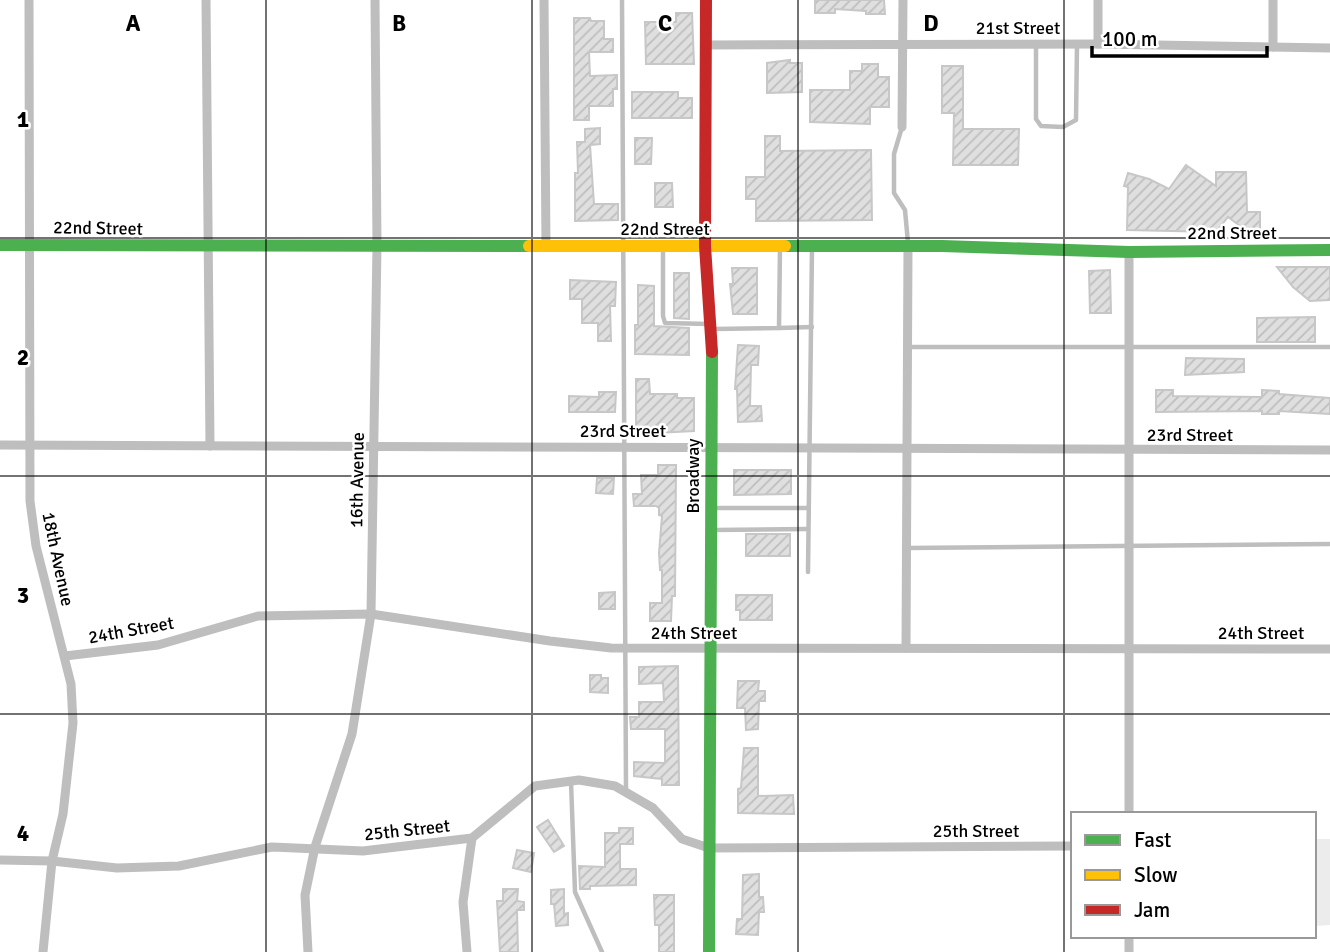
<svg xmlns="http://www.w3.org/2000/svg" width="1330" height="952" font-family="Signika,sans-serif">
<style>
.grass{fill:#ececec}
.building{fill:url(#building-hatch);stroke:#c7c7c7;stroke-width:2}
.lines{fill:none;stroke-linecap:round;stroke-linejoin:round}
.lane{stroke:#bebebe;stroke-width:4.5}
.street{stroke:#bebebe;stroke-width:9}
.fast{stroke:#4caf50;stroke-width:12}
.slow{stroke:#ffc107;stroke-width:12}
.jam{stroke:#c62828;stroke-width:12}
.grid{fill:none;stroke:#000;stroke-width:2;stroke-opacity:0.55}
.labels{text-anchor:middle;dominant-baseline:central;stroke-width:5;stroke-linejoin:round;paint-order:stroke}
.street-label{font-size:18px;fill:#000;stroke:#fff}
.grid-label{font-size:23px;text-anchor:middle;font-weight:bold;fill:#000;stroke:#fff;stroke-width:5;stroke-linejoin:round;paint-order:stroke}
</style>
<defs>
<pattern id="building-hatch" width="6" height="6" patternUnits="userSpaceOnUse" patternTransform="scale(1.75)"><rect width="6" height="6" fill="#dfdfdf"/><path d="M-1 1l2-2M0 6l6-6M5 7l2-2" fill="none" stroke="#bebebe"/></pattern>
</defs>
<rect width="100%" height="100%" fill="#fff"/>
<polygon class="grass" points="1314,839 1330,839 1330,925 1314,926"/>
<g class="building">
<polygon points="815,0 884,0 885,14 866,14 866,11 835,9 835,13 815,13"/>
<polygon points="676,13 692,13 694,64 646,64 645,22 676,22"/>
<polygon points="574,18 590,18 591,21 604,21 604,39 613,39 613,52 589,52 590,76 617,75 617,89 613,89 613,106 589,106 589,120 574,120"/>
<polygon points="790,60 790,63 802,63 802,92 767,93 767,63"/>
<polygon points="862,64 878,64 878,77 889,77 889,107 870,107 870,124 810,122 810,90 850,90 850,71 862,71"/>
<polygon points="942,66 963,66 963,129 1019,129 1018,165 953,165 954,113 942,113"/>
<polygon points="632,92 678,92 678,98 692,98 692,118 632,118"/>
<polygon points="600,128 600,144 590,145 594,204 618,204 618,220 575,221 575,173 578,173 577,142 585,142 585,129"/>
<polygon points="765,136 780,136 780,151 871,150 872,220 756,221 756,199 746,199 746,177 765,177"/>
<polygon points="635,138 652,138 651,164 635,164"/>
<polygon points="1186,165 1216,186 1216,172 1246,172 1247,212 1260,212 1260,230 1244,229 1228,217 1216,232 1127,230 1128,187 1124,186 1128,173 1149,179 1169,189"/>
<polygon points="655,183 672,183 673,207 655,207"/>
<polygon points="1277,267 1330,267 1330,300 1310,301 1293,287"/>
<polygon points="732,268 757,268 757,314 733,314 730,284 733,284"/>
<polygon points="1110,270 1111,313 1090,313 1089,271"/>
<polygon points="674,273 689,273 689,319 674,318"/>
<polygon points="570,280 616,282 615,306 610,306 611,341 598,341 598,323 582,323 582,299 570,299"/>
<polygon points="638,285 654,286 654,326 689,328 689,355 635,354 635,325 638,325"/>
<polygon points="1315,317 1315,342 1257,342 1257,318"/>
<polygon points="738,345 759,346 758,365 751,365 750,406 761,406 762,421 738,422 737,389 735,389"/>
<polygon points="1186,358 1244,359 1244,372 1185,375"/>
<polygon points="636,379 649,379 650,394 677,394 677,398 694,398 694,431 636,434"/>
<polygon points="1156,390 1173,390 1173,396 1262,397 1262,390 1279,391 1279,394 1330,398 1330,414 1279,411 1279,414 1262,414 1262,411 1156,412"/>
<polygon points="599,392 616,392 615,412 569,412 569,396 599,397"/>
<polygon points="658,465 676,465 675,596 672,596 671,621 650,621 650,603 662,603 662,570 660,570 659,553 662,516 659,515 659,508 656,506 634,506 633,494 642,494 641,475 658,475"/>
<polygon points="734,470 791,470 791,494 734,495"/>
<polygon points="597,478 614,478 613,494 596,493"/>
<rect x="746" y="534" width="44" height="22"/>
<polygon points="615,592 615,609 599,609 599,593"/>
<polygon points="736,595 772,595 772,620 740,620 740,610 736,610"/>
<polygon points="678,666 679,785 662,785 662,779 634,776 634,762 665,763 665,729 631,729 630,717 639,717 639,702 664,702 663,683 639,684 639,667"/>
<polygon points="590,675 601,675 601,678 608,678 608,693 590,692"/>
<polygon points="738,681 759,681 758,691 765,691 765,701 759,701 758,729 746,730 745,708 737,708"/>
<polygon points="744,748 758,748 758,796 793,795 794,814 738,813 738,789 741,788"/>
<polygon points="548,820 564,846 554,852 537,827"/>
<polygon points="619,828 633,828 633,844 620,844 620,869 636,869 636,885 590,886 590,889 580,889 579,866 605,867 605,833 619,833"/>
<polygon points="517,850 534,853 531,872 513,868"/>
<polygon points="759,874 759,897 763,897 764,912 759,912 758,935 736,934 737,919 742,919 743,875"/>
<polygon points="503,889 518,889 517,901 524,902 524,910 517,910 518,952 500,952 497,901 503,901"/>
<polygon points="564,889 564,914 568,913 568,925 556,926 554,904 551,904 551,890"/>
<polygon points="654,895 674,895 674,952 659,952 659,925 655,925"/>
</g>
<g class="lines">
<g class="lane">
<polyline points="622,0 626,790"/>
<polyline points="1036,44 1036,119 1041,126 1063,127 1076,120 1077,45"/>
<polyline points="902,127 894,154 894,193 905,210 908,243"/>
<polyline points="663,247 663,316 665,323 709,324"/>
<polyline points="779,328 812,327"/>
<polyline points="714,329 779,328 780,247"/>
<polyline points="909,347 1330,347"/>
<polyline points="711,508 808,508"/>
<polyline points="712,530 808,529"/>
<polyline points="907,548 1330,544"/>
<polyline points="808,572 812,248"/>
<polyline points="571,782 575,892 602,952"/>
</g>
<g class="street">
<polyline points="29,0 30,501 36,546 71,684 73,723 63,814 52,861 43,952"/>
<polyline points="206,0 210,446"/>
<polyline points="544,0 546,247"/>
<polyline points="1098,0 1098,44"/>
<polyline points="1273,0 1273,47"/>
<polyline points="706,45 1098,44 1330,48"/>
<polyline points="902,127 903,0"/>
<polyline points="0,445 1330,450"/>
<polyline points="906,648 908,248"/>
<polyline points="65,656 158,645 258,616 371,614 550,641 611,648 1330,649"/>
<polyline points="1129,814 1129,252"/>
<polyline points="0,860 52,861 117,868 179,866 272,847 363,851 472,838 535,786 579,780 615,786 653,808 682,839 709,848 1073,846"/>
<polyline points="308,952 305,895 315,847 352,734 371,614 377,246 375,0"/>
<polyline points="467,952 463,902 472,838"/>
<polyline points="1129,952 1129,936"/>
</g>
<g class="fast">
<polyline points="0,245 529,246"/>
<polyline points="785,246 942,246 1129,252 1330,250"/>
<polyline points="709,952 712,352"/>
</g>
<polyline class="slow" points="529,246 785,246"/>
<polyline class="jam" points="706,0 705,246 712,352"/>
</g>
<path class="grid" d="M266,0V952M532,0V952M798,0V952M1064,0V952M0,238H1330M0,476H1330M0,714H1330"/>
<g class="labels">
<g class="street-label">
<text x="1018" y="28">21st Street</text>
<text transform="translate(98 228) rotate(1)">22nd Street</text>
<text x="665" y="229">22nd Street</text>
<text x="1232" y="233">22nd Street</text>
<text x="623" y="431">23rd Street</text>
<text x="1190" y="435">23rd Street</text>
<text transform="translate(693 476) rotate(-90)">Broadway</text>
<text transform="translate(357 480) rotate(-89)">16th Avenue</text>
<text transform="translate(58 559) rotate(78)">18th Avenue</text>
<text transform="translate(131 630) rotate(-10)">24th Street</text>
<text x="694" y="633">24th Street</text>
<text x="1261" y="633">24th Street</text>
<text transform="translate(407 830) rotate(-6)">25th Street</text>
<text x="976" y="831">25th Street</text>
</g>
</g>
<g class="grid-label">
<text x="133" y="31">A</text>
<text x="399" y="31">B</text>
<text x="665" y="31">C</text>
<text x="931" y="31">D</text>
<text x="23" y="127">1</text>
<text x="23" y="365">2</text>
<text x="23" y="603">3</text>
<text x="23" y="841">4</text>
</g>
<rect x="1071" y="812" width="245" height="126" fill="#ffffff" stroke="#999999" stroke-width="2"/>
<rect x="1085" y="835" width="35" height="10" fill="#4caf50" stroke="#999999" stroke-width="2"/>
<text x="1134" y="847" font-size="21" fill="#000000">Fast</text>
<rect x="1085" y="870" width="35" height="10" fill="#ffc107" stroke="#999999" stroke-width="2"/>
<text x="1134" y="882" font-size="21" fill="#000000">Slow</text>
<rect x="1085" y="905" width="35" height="10" fill="#c62828" stroke="#999999" stroke-width="2"/>
<text x="1134" y="917" font-size="21" fill="#000000">Jam</text>
<path d="M1092 46v10h175v-10" fill="none" stroke="#000000" stroke-width="3.5"/>
<text x="1102" y="46" font-size="21" fill="#000000" stroke="#ffffff" stroke-width="5" paint-order="stroke">100 m</text>
</svg>
